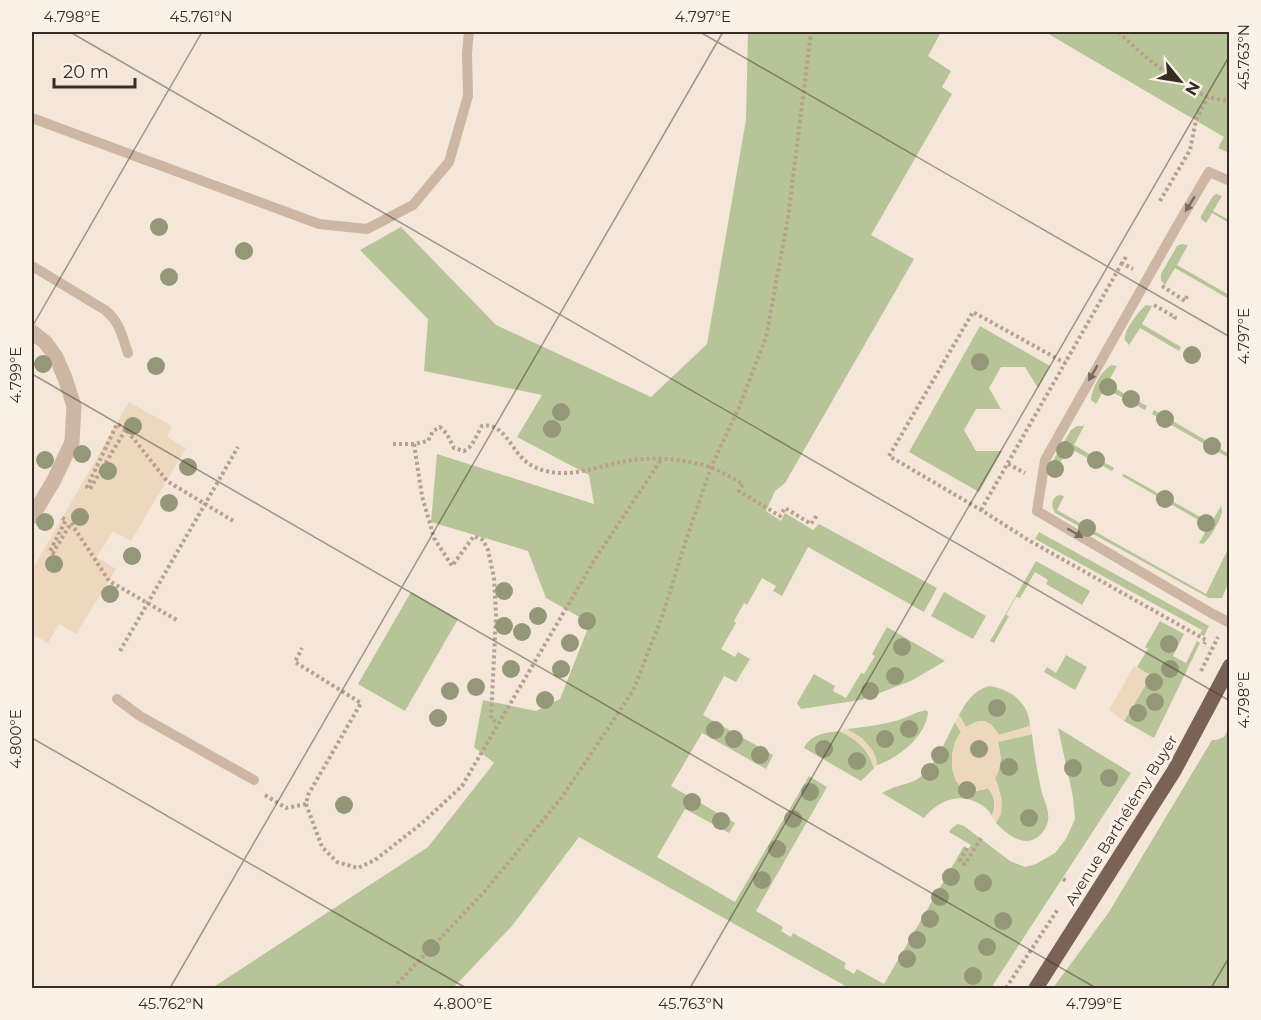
<svg xmlns="http://www.w3.org/2000/svg" width="1261" height="1020" font-family="Montserrat,sans-serif">
<style>
.green{fill:#b6c498}
.plaza{fill:#edd8be}
.lines{fill:none;stroke-linecap:round;stroke-linejoin:round}
.path{stroke:#b9a08e;stroke-width:4;stroke-dasharray:3 3;stroke-linecap:butt}
.service{stroke:#cdb6a4;stroke-width:10}
.minor{stroke:#cdb6a4;stroke-width:15}
.primary{stroke:#7b6256;stroke-width:15}
.tree{fill:#959878}
.oneway{fill:#7b6a5f}
.ticks{fill:none;stroke:#382c26;stroke-width:1.5;stroke-opacity:0.45}
.labels{text-anchor:middle;dominant-baseline:central;stroke-width:6;stroke-linejoin:round;paint-order:stroke}
.street-label{font-size:15px;fill:#382c26;stroke:#fbf1e6}
.neatline{fill:none;stroke:#382c26;stroke-width:2}
.ticks-label{font-size:15px;text-anchor:middle;fill:#382c26}
</style>
<rect width="100%" height="100%" fill="#f4e7d9"/>
<g class="green">
<polygon points="748,32 941,32 928,56 951,71 942,87 952,94 871,235 914,259 785,483 775,491 766,511 781,521 785,513 813,530 819,524 937,588 924,612 808,547 782,596 773,591 776,586 762,578 747,605 744,603 734,621 736,623 721,649 735,657 738,652 750,659 736,682 724,676 703,715 773,755 766,769 702,733 671,786 735,823 729,833 685,809 657,857 735,902 809,776 827,787 756,911 783,927 781,931 791,937 793,933 846,963 844,968 854,974 857,969 884,984 964,846 968,849 971,845 949,832 952,828 958,824 964,826 1010,861 1025,867 1036,864 1055,853 1066,839 1075,819 1073,797 1058,728 1131,773 991,988 849,988 579,837 512,926 453,988 212,988 428,847 494,763 474,747 483,700 536,711 560,699 590,623 546,598 528,551 431,522 437,454 594,504 589,475 517,437 542,395 424,371 428,319 360,250 401,227 496,325 651,397 707,344 746,120"/>
<polygon points="1045,32 1229,32 1229,153 1218,148 1224,137"/>
<polygon points="1216,194 1222,196 1213,211 1229,220 1229,223 1212,213 1206,223 1201,219 1201,216 1213,196"/>
<polygon points="1182,244 1188,245 1177,265 1229,295 1229,299 1175,268 1165,285 1161,280 1161,274 1177,246"/>
<path d="M1146,305L1152,306L1142,324L1181,347L1179,351L1140,328L1129,345C1126,341 1124,341 1125,336C1126,328 1140,310 1146,305Z"/>
<polygon points="980,326 1050,366 1038,388 1025,367 1001,367 989,388 1001,409 976,409 964,430 976,451 1002,451 979,492 909,452"/>
<path d="M1112,365L1117,366L1107,384L1147,406L1145,410L1105,388L1096,404L1091,400C1092,388 1101,370 1112,365Z"/>
<polygon points="1154,410 1229,454 1229,458 1152,414"/>
<polygon points="1077,426 1084,426 1074,445 1114,468 1112,471 1069,448 1055,471 1053,469 1054,459 1071,430"/>
<path d="M1124,474L1211,523L1221,506C1221,507 1222,509 1222,511C1222,518 1209,540 1203,544L1199,543L1209,526L1122,476Z"/>
<path d="M1059,495L1064,496L1057,510L1206,594L1229,547V582L1222,598H1209L1055,513C1051,506 1051,498 1059,495Z"/>
<polygon points="1039,532 1209,626 1204,636 1200,634 1202,630 1035,539"/>
<polygon points="1036,561 1090,591 1082,605 1046,584 1048,580 1035,572 1020,598 1016,597 1006,615 1009,616 994,643 990,641"/>
<polygon points="411,592 458,619 405,711 358,684"/>
<polygon points="944,592 986,616 973,639 931,616"/>
<polygon points="1160,621 1184,634 1173,656 1186,663 1197,641 1200,643 1154,738 1124,721 1151,676 1137,667 1148,649 1145,647"/>
<polygon points="887,627 945,661 911,681 861,700 801,709 797,703 814,674 835,686 833,691 846,698 861,673 864,674 875,656 872,654"/>
<polygon points="1066,655 1087,667 1075,690 1044,672 1047,667 1056,673"/>
<path d="M989,686C1011,689 1029,703 1030,726L999,735C989,720 983,717 966,727L959,715C967,701 973,691 989,686Z"/>
<path d="M926,710L928,712C926,736 899,758 877,765C876,747 860,738 847,729C865,727 881,725 899,720C908,717 916,712 926,710Z"/>
<path d="M955,722L961,732L955,742L983,790L988,788C995,797 996,805 992,816C985,803 967,796 953,799C942,801 931,809 924,818L882,793C892,787 903,785 914,781C933,772 946,740 955,722Z"/>
<polygon points="1229,728 1229,988 1053,988 1109,912 1212,740 1216,740 1224,737"/>
<path d="M839,731C856,739 869,749 874,768L861,781L804,748C811,734 825,733 839,731Z"/>
<path d="M1032,734C1034,752 1037,771 1041,789C1043,798 1050,811 1048,820C1047,827 1044,831 1039,836C1024,849 1007,834 996,823C1004,806 1001,794 995,778C1002,766 1001,755 998,742Z"/>
</g>
<g class="plaza">
<polygon points="129,402 172,426 167,437 186,448 131,541 113,531 97,557 116,569 76,634 59,624 48,643 32,634 32,570"/>
<polygon points="1134,666 1151,675 1124,721 1109,710"/>
<polygon points="959,715 966,727 978,721 985,721 991,724 999,735 1030,726 1032,734 998,742 1001,758 998,773 995,778 1001,796 1002,803 1001,814 996,823 992,816 995,806 994,798 988,788 974,792 962,788 956,781 952,769 952,754 955,742 961,732 955,722"/>
<polygon points="847,729 862,738 868,745 873,751 877,761 877,765 874,768 868,752 853,738 839,731"/>
</g>
<g class="lines">
<g class="path">
<path d="M1119,32C1141,55 1176,83 1206,96C1213,99 1222,100 1230,101"/>
<polyline points="1160,201 1190,150 1196,120 1208,97"/>
<polyline points="1126,257 1122,263 1133,269"/>
<polyline points="1122,263 1065,363 973,312 889,456 981,510 1030,541 1206,640 1204,644"/>
<polyline points="1162,286 1185,301 1187,296"/>
<polyline points="1154,305 1175,317 1174,319"/>
<polyline points="126,429 117,424 87,487 90,489 126,429 167,481 235,522"/>
<path d="M393,444H414L428,441L433,431L440,427L447,434L454,448L464,451L471,446L482,426C502,422 510,446 522,458C529,465 537,469 546,471C573,478 601,465 627,461C653,456 685,459 710,467C721,471 732,478 743,484L739,491L780,516L785,508L811,524L817,515"/>
<polyline points="414,444 422,496 434,538 452,566 474,536 483,540 488,550 494,578 496,615 491,719 499,723"/>
<polyline points="1008,464 1025,473"/>
<polyline points="981,510 1065,363"/>
<polyline points="62,518 66,520 50,551 53,553 71,523 109,581 177,620"/>
<polyline points="120,651 238,447"/>
<polyline points="1201,671 1218,637"/>
<polyline points="265,795 286,808 306,804 308,795 361,703 295,662 302,648"/>
<polyline points="306,804 322,847 337,862 358,868 375,860 421,824 462,786 595,559 661,460"/>
<polyline points="967,848 960,861 965,864 981,838"/>
<polyline points="1063,879 1068,882"/>
<polyline points="393,988 485,891 562,797 633,691 663,614 685,543 711,467 738,410 766,337 788,218 811,32"/>
<polyline points="1006,988 1058,909"/>
</g>
<g class="service">
<polyline points="32,118 319,224 367,229 413,205 449,162 468,96 467,53 469,32"/>
<polyline points="1230,181 1209,172 1177,226 1045,460 1037,511 1211,613 1230,623"/>
<path d="M32,266L105,310C120,322 122,336 128,353"/>
<polyline points="117,699 140,716 254,780"/>
</g>
<polyline class="minor" points="32,332 45,342 56,357 65,378 74,406 72,442 54,480 32,517"/>
<polyline class="primary" points="1036,988 1174,771 1230,666"/>
</g>
<g class="tree">
<circle cx="159" cy="227" r="9"/>
<circle cx="244" cy="251" r="9"/>
<circle cx="169" cy="277" r="9"/>
<circle cx="1192" cy="355" r="9"/>
<circle cx="980" cy="362" r="9"/>
<circle cx="43" cy="364" r="9"/>
<circle cx="156" cy="366" r="9"/>
<circle cx="1108" cy="387" r="9"/>
<circle cx="1131" cy="399" r="9"/>
<circle cx="561" cy="412" r="9"/>
<circle cx="1165" cy="419" r="9"/>
<circle cx="133" cy="426" r="9"/>
<circle cx="552" cy="429" r="9"/>
<circle cx="1212" cy="446" r="9"/>
<circle cx="1065" cy="450" r="9"/>
<circle cx="82" cy="454" r="9"/>
<circle cx="45" cy="460" r="9"/>
<circle cx="1096" cy="460" r="9"/>
<circle cx="188" cy="467" r="9"/>
<circle cx="1055" cy="469" r="9"/>
<circle cx="108" cy="471" r="9"/>
<circle cx="1165" cy="499" r="9"/>
<circle cx="169" cy="503" r="9"/>
<circle cx="80" cy="517" r="9"/>
<circle cx="45" cy="522" r="9"/>
<circle cx="1206" cy="523" r="9"/>
<circle cx="1087" cy="528" r="9"/>
<circle cx="132" cy="556" r="9"/>
<circle cx="54" cy="564" r="9"/>
<circle cx="504" cy="591" r="9"/>
<circle cx="110" cy="594" r="9"/>
<circle cx="538" cy="616" r="9"/>
<circle cx="587" cy="621" r="9"/>
<circle cx="504" cy="626" r="9"/>
<circle cx="522" cy="632" r="9"/>
<circle cx="570" cy="643" r="9"/>
<circle cx="1169" cy="644" r="9"/>
<circle cx="902" cy="647" r="9"/>
<circle cx="511" cy="669" r="9"/>
<circle cx="561" cy="669" r="9"/>
<circle cx="1170" cy="669" r="9"/>
<circle cx="895" cy="676" r="9"/>
<circle cx="1154" cy="682" r="9"/>
<circle cx="476" cy="687" r="9"/>
<circle cx="450" cy="691" r="9"/>
<circle cx="870" cy="691" r="9"/>
<circle cx="545" cy="700" r="9"/>
<circle cx="1155" cy="702" r="9"/>
<circle cx="997" cy="708" r="9"/>
<circle cx="1138" cy="713" r="9"/>
<circle cx="438" cy="718" r="9"/>
<circle cx="909" cy="729" r="9"/>
<circle cx="715" cy="730" r="9"/>
<circle cx="734" cy="739" r="9"/>
<circle cx="885" cy="739" r="9"/>
<circle cx="824" cy="749" r="9"/>
<circle cx="979" cy="749" r="9"/>
<circle cx="760" cy="755" r="9"/>
<circle cx="940" cy="755" r="9"/>
<circle cx="857" cy="761" r="9"/>
<circle cx="1009" cy="767" r="9"/>
<circle cx="1073" cy="768" r="9"/>
<circle cx="930" cy="772" r="9"/>
<circle cx="1109" cy="778" r="9"/>
<circle cx="967" cy="790" r="9"/>
<circle cx="810" cy="792" r="9"/>
<circle cx="692" cy="802" r="9"/>
<circle cx="344" cy="805" r="9"/>
<circle cx="1029" cy="818" r="9"/>
<circle cx="793" cy="819" r="9"/>
<circle cx="721" cy="821" r="9"/>
<circle cx="777" cy="849" r="9"/>
<circle cx="951" cy="877" r="9"/>
<circle cx="762" cy="880" r="9"/>
<circle cx="983" cy="883" r="9"/>
<circle cx="940" cy="897" r="9"/>
<circle cx="930" cy="919" r="9"/>
<circle cx="1003" cy="921" r="9"/>
<circle cx="917" cy="940" r="9"/>
<circle cx="987" cy="947" r="9"/>
<circle cx="431" cy="948" r="9"/>
<circle cx="907" cy="959" r="9"/>
<circle cx="973" cy="976" r="9"/>
</g>
<defs><path id="oneway-solid" d="M-6-.8H1V-3.2L6.5 0L1 3.2V.8H-6Z" transform="scale(1.5)"/></defs>
<g class="oneway">
<use href="#oneway-solid" transform="translate(1190 204) rotate(122)"/>
<use href="#oneway-solid" transform="translate(1093 373) rotate(120)"/>
<use href="#oneway-solid" transform="translate(1075 533) rotate(30)"/>
</g>
<path class="ticks" d="M70,32L1230,701M700,32L1230,337M32,327L202,32M32,374L1096,988M32,738L466,988M170,988L723,32M690,988L1230,55M1211,988L1230,956"/>
<g class="labels">
<g class="street-label">
<text transform="translate(1121 820) rotate(-58)">Avenue Barthélémy Buyer</text>
</g>
</g>
<rect width="1261" height="1020" fill="none" stroke="#fbf1e6" stroke-width="66"/>
<g transform="translate(1180 81) rotate(120)" stroke="#fbf1e6" stroke-width="4.5" paint-order="stroke">
<path d="M0-4.5L10 22L0 15L-10 22Z" fill="#382c26"/>
<text y="-9" font-size="16" font-weight="bold" text-anchor="middle" fill="#382c26">N</text>
</g>
<path d="M54 78v9h81v-9" fill="none" stroke="#382c26" stroke-width="3"/>
<text x="63" y="78" font-size="18" fill="#382c26" stroke="#fbf1e6" stroke-width="4.5" paint-order="stroke">20 m</text>
<rect x="33" y="33" width="1195" height="954" class="neatline"/>
<g class="ticks-label">
<text x="72" y="22">4.798°E</text>
<text x="201" y="22">45.761°N</text>
<text x="703" y="22">4.797°E</text>
<text transform="translate(1244 57) rotate(-90)" y="5">45.763°N</text>
<text transform="translate(1244 336) rotate(-90)" y="5">4.797°E</text>
<text transform="translate(16 375) rotate(-90)" y="5">4.799°E</text>
<text transform="translate(1244 700) rotate(-90)" y="5">4.798°E</text>
<text transform="translate(16 739) rotate(-90)" y="5">4.800°E</text>
<text x="171" y="1009">45.762°N</text>
<text x="463" y="1009">4.800°E</text>
<text x="691" y="1009">45.763°N</text>
<text x="1094" y="1009">4.799°E</text>
</g>
</svg>
